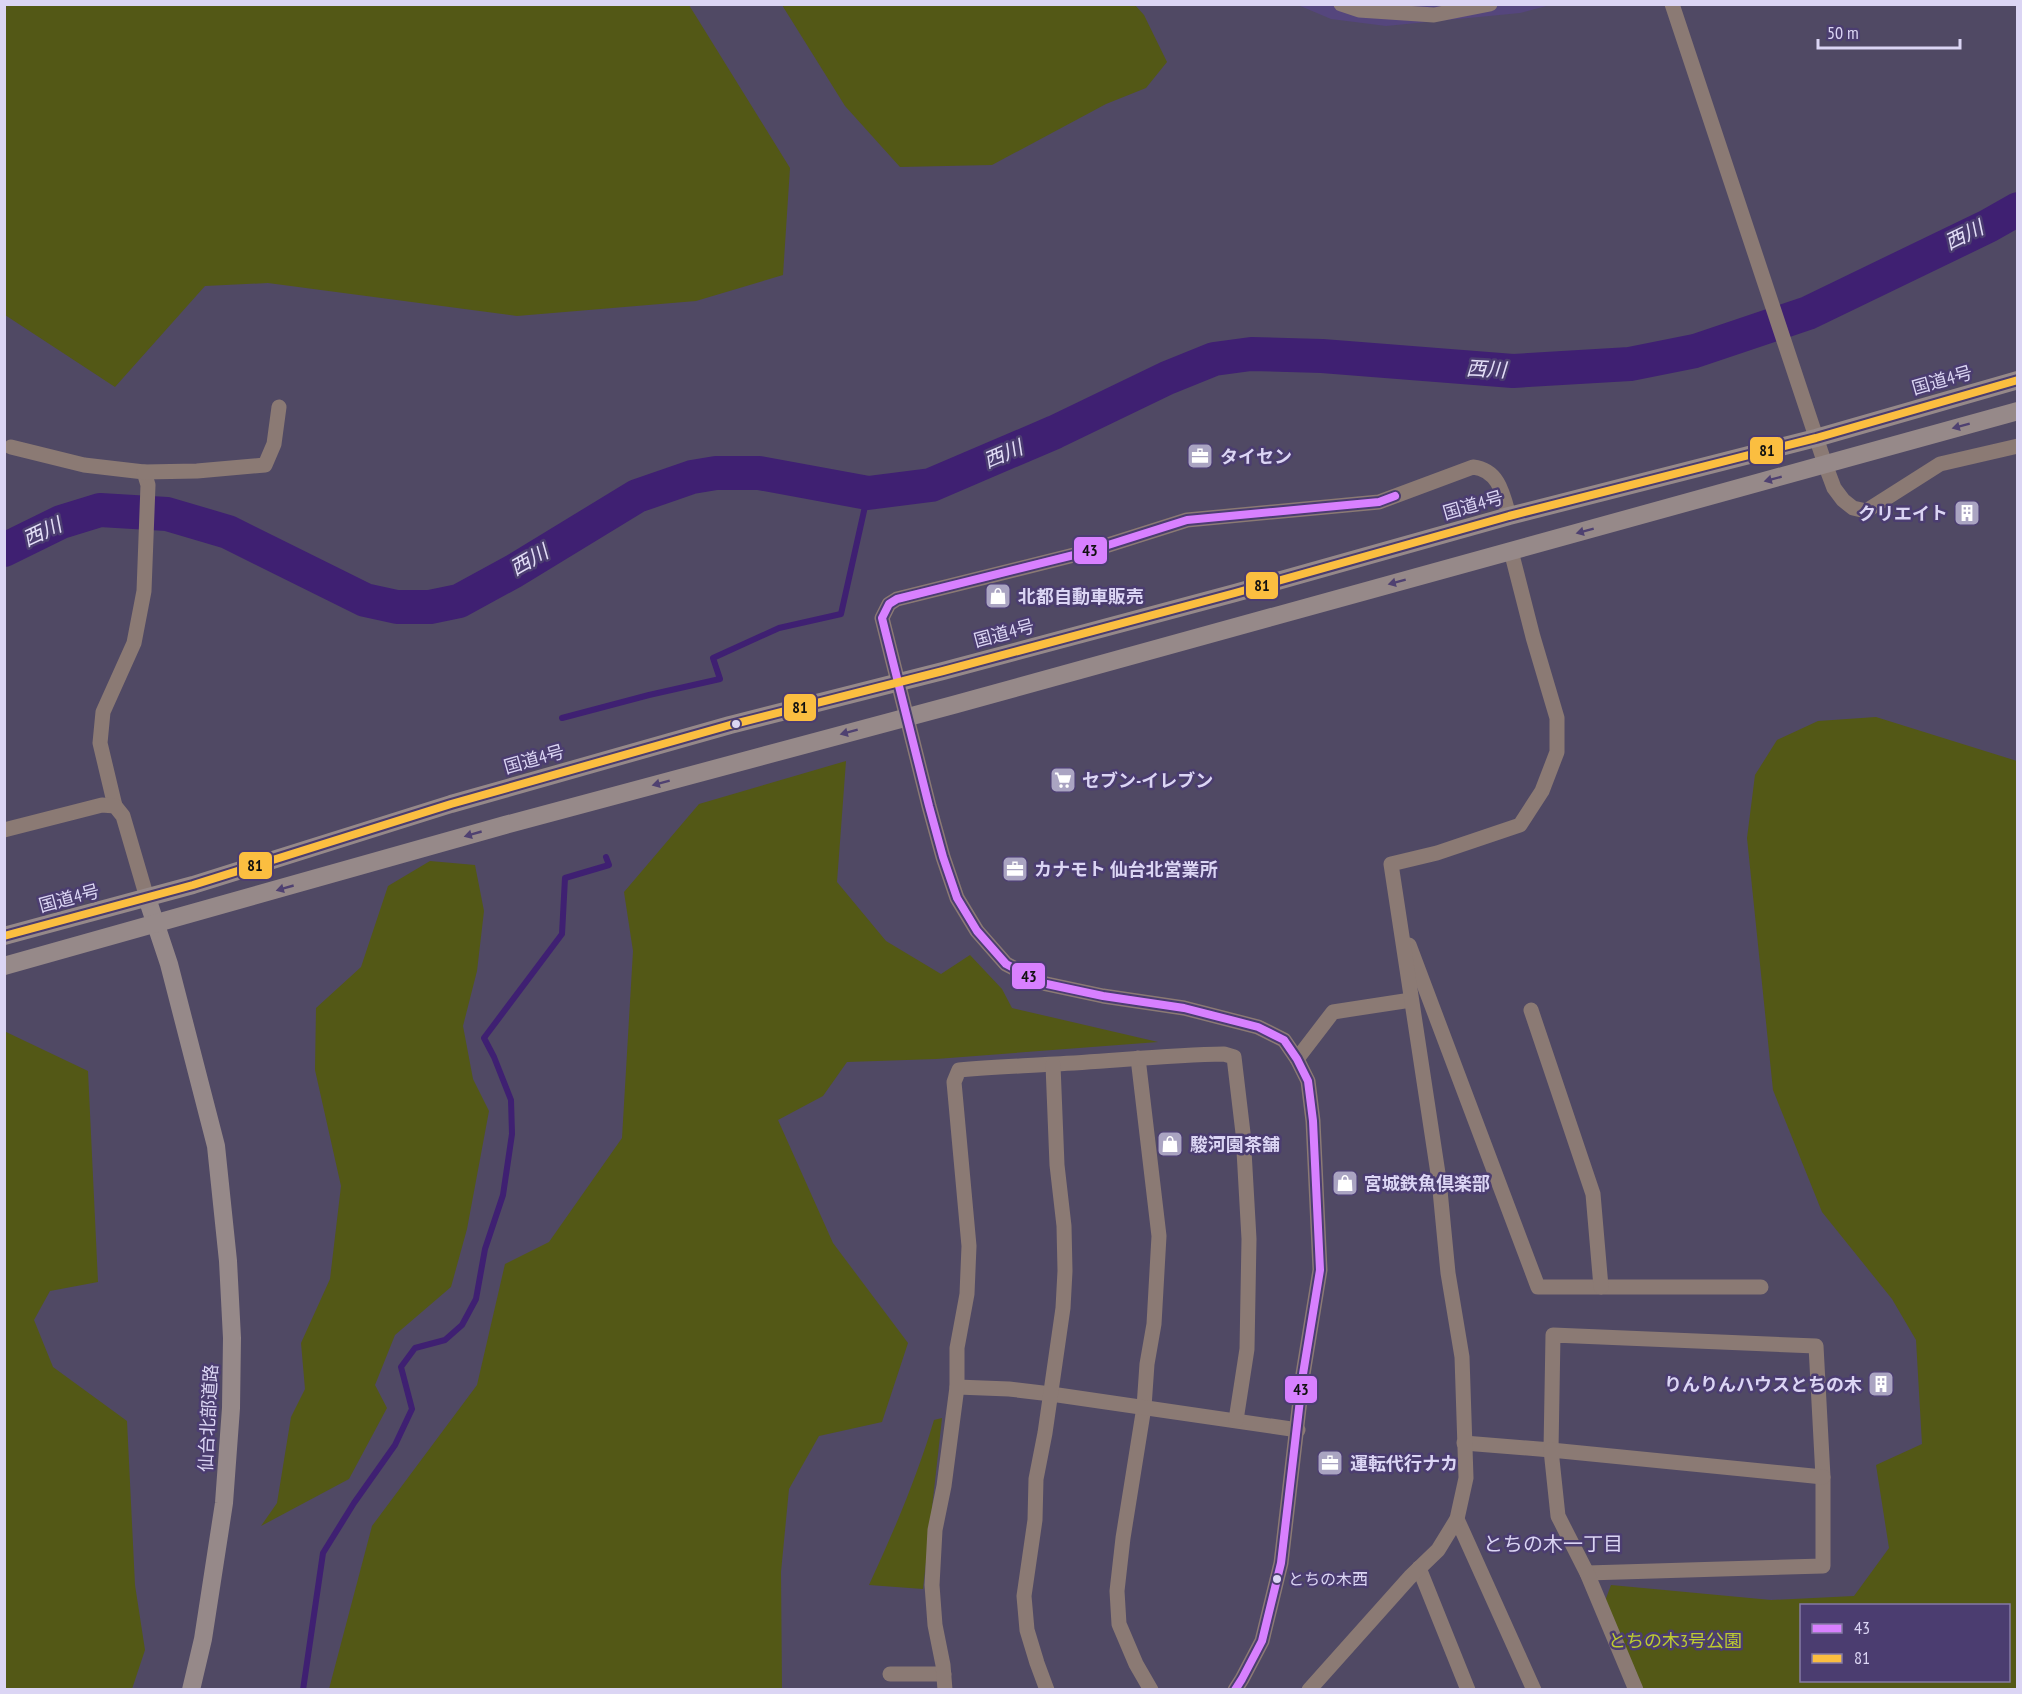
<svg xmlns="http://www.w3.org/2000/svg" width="2022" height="1694" font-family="'PT Sans Narrow','Noto Sans JP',sans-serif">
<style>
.built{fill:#55467d}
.green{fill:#535816;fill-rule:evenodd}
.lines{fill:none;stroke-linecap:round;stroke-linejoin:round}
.stream{stroke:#3f2072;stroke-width:6}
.river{stroke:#3f2072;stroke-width:34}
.minor{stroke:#8b7a74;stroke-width:15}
.highway{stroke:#968989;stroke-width:18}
.bus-1-casing{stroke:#4b3d70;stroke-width:12}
.bus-2-casing{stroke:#4b3d70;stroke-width:12}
.bus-1{stroke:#d880ff;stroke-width:8}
.bus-2{stroke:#fbbe40;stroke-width:8}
.oneway{fill:#4f4171}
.bus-dot{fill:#dbd5f4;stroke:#4b3d70;stroke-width:2}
.labels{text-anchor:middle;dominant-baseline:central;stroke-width:5;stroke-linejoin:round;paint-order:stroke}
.bus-label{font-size:16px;fill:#dbd5f4;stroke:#4b3d70;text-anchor:start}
.street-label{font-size:18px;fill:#dbd5f4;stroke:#4b3d70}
.poi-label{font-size:18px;font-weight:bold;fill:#dbd5f4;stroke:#4b3d70;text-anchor:start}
.park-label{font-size:18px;fill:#becb30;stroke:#4b3d70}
.water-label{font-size:20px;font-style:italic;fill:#e3def7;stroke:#4b3d70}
.neighbourhood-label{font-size:20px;fill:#dbd5f4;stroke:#4b3d70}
.line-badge{stroke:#4b3d70;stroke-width:2}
.pale-badge-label{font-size:16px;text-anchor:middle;font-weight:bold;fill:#111}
</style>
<rect width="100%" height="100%" fill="#504964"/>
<polygon class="built" points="1298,5 1550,5 1520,13 1386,26 1331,19"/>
<g class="green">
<polygon points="4,5 689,5 790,168 783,275 696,301 517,316 268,283 205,286 115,387 5,315"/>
<polygon points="782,5 1135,5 1144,15 1167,62 1146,88 1106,104 992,165 900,167 845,106"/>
<path d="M1876,717L2017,761V1689H1642L1605,1601L1611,1585L1771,1600L1854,1596L1889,1548L1876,1465L1922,1444L1916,1340L1892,1299L1822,1212L1773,1090L1747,838L1755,775L1777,740L1818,721ZM1802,1606H2008V1680H1802Z"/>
<polygon points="846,761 837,882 886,941 941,974 970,955 1002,989 1012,1008 1158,1042 936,1059 847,1062 823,1096 778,1120 833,1243 908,1343 882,1422 819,1436 789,1489 781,1572 782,1689 329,1689 372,1526 477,1385 505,1264 549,1242 622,1138 633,951 624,892 699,804"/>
<polygon points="430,861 475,865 484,911 477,971 463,1026 473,1079 489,1111 467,1229 451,1287 395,1335 375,1385 387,1408 349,1479 261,1526 277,1503 291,1417 305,1389 301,1343 330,1279 341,1186 315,1070 316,1008 361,967 388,886"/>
<polygon points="4,1031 88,1071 98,1282 50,1291 34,1320 53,1367 127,1421 135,1585 145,1650 132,1689 5,1689"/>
<path d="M942,1418L923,1589L869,1585C894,1531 917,1477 934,1420Z"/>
</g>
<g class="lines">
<g class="stream">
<polyline points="562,718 649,695 720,679 713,658 779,628 841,614 868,493"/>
<polyline points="303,1690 323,1553 354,1503 395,1445 412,1409 401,1367 415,1348 445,1340 462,1325 476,1299 485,1249 503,1195 512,1134 511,1100 494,1057 484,1038 562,934 565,878 609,865 606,857"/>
</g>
<polyline class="river" points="4,550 61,522 100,510 167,514 228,532 365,600 397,607 430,607 459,601 514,571 637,496 692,477 716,473 759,473 868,493 931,485 1055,432 1167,378 1214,359 1251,354 1322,356 1513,371 1630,364 1695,351 1808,313 1988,226 2018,209"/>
<g class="minor">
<polyline points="1341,4 1359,10 1434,15 1490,4"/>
<polyline points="1672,4 1825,464 1834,488 1843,500 1853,508 1866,511 1940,464 2018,446"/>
<polyline points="11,447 84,465 144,472 148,485 144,591 134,643 103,712 100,743 115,806"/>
<polyline points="144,472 197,471 265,465 274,444 279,407"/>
<polyline points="4,830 102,805 115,806 123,816 147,898"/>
<polyline points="1409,945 1538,1287 1761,1287"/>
<polyline points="1531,1010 1593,1194 1601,1287"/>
<polyline points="1138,1058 1159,1236 1154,1324 1147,1364 1144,1407 1123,1538 1117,1591 1119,1624 1136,1664 1151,1690"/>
<polyline points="1297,1059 1333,1012 1411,1000"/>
<polyline points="957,1387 1009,1389 1051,1394 1298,1430"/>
<polyline points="1464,1443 1551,1450 1553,1335 1816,1346 1823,1477 1823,1566 1587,1573"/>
<polyline points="1457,1519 1534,1690"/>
<polyline points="1419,1568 1468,1690"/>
<polyline points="890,1674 944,1674"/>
<path d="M945,1690L943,1665L935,1625L932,1585L935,1530L944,1486L957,1387V1348L967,1294L969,1246L954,1082L959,1070C991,1067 1023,1066 1055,1064C1112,1061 1168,1055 1224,1054L1234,1057L1243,1133L1249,1239L1247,1349L1236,1420"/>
<polyline points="1047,1690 1037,1663 1027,1630 1024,1596 1035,1520 1036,1479 1045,1433 1063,1308 1065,1271 1064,1226 1057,1165 1053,1065"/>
<path d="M1235,1690L1242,1679L1262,1641L1281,1563L1303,1374L1320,1270L1313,1121L1308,1081L1297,1059L1284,1040L1258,1027L1184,1008L1103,996L1042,983L1006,964L977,931L957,898L943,857L929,806L882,618L889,604L897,599L1086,552L1187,520L1379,502L1473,467C1499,470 1503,494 1509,516"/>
<polyline points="1309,1690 1410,1577 1438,1550 1457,1519 1466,1478 1462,1357 1448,1273 1439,1180 1391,864 1437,853 1520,825 1542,791 1557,752 1557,718 1533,637 1511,551"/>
<polyline points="1636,1690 1587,1573 1558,1516 1551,1450 1823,1477"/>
</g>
<g class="highway">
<polyline points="147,898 169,964 216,1146 228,1261 232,1338 231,1408 224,1503 203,1639 191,1690"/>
<polyline points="4,936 193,885 451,804 730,725 943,671 1235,593 1509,516 1816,438 2018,380"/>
<polyline points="4,966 505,825 953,705 2018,411"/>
</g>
<g class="bus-1-casing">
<polyline id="bus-1" points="1235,1690 1242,1679 1262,1641 1281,1563 1303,1374 1320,1270 1313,1121 1308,1081 1297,1059 1284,1040 1258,1027 1184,1008 1103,996 1042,983 1006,964 977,931 957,898 943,857 929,806 882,618 889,604 897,599 1086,552 1187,520 1379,502 1395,496"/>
</g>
<g class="bus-2-casing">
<polyline id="bus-2" points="4,936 193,885 451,804 730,725 943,671 1235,593 1509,516 1816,438 2018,380"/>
</g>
<use href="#bus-1" class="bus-1"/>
<use href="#bus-2" class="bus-2"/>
</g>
<defs><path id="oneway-solid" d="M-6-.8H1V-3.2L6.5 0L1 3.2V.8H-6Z" transform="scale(1.5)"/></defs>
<g class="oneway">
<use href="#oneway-solid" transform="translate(1961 426) rotate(165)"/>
<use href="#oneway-solid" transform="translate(1773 479) rotate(165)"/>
<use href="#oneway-solid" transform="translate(1585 531) rotate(165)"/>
<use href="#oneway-solid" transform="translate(1397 582) rotate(165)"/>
<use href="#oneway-solid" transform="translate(849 732) rotate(165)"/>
<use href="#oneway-solid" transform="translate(661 783) rotate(165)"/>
<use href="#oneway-solid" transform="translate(473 834) rotate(164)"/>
<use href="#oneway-solid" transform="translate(285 888) rotate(164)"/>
</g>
<defs>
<g id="office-square" transform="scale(1.35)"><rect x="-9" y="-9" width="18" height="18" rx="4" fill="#aaa4c2" stroke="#4b3d70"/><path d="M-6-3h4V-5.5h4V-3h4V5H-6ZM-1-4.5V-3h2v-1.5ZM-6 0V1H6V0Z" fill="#fff"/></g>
<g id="building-square" transform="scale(1.35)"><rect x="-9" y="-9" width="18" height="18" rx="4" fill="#aaa4c2" stroke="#4b3d70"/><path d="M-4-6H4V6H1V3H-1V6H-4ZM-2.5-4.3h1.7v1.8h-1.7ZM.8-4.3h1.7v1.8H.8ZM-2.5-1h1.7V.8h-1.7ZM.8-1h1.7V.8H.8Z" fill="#fff"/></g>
<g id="shop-square" transform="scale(1.35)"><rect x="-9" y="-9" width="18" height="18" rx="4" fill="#aaa4c2" stroke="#4b3d70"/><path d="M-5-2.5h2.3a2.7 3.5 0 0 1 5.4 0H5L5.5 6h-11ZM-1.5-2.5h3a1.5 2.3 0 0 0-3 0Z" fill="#fff"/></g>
<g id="supermarket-square" transform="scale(1.35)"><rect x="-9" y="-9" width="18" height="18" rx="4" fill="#aaa4c2" stroke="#4b3d70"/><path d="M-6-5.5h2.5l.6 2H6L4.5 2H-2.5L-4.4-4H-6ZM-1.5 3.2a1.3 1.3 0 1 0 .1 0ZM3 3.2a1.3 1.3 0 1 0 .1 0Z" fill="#fff"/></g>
</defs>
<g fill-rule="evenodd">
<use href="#office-square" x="1200" y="456"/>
<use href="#building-square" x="1967" y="513"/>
<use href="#shop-square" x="998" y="596"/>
<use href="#supermarket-square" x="1063" y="780"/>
<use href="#office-square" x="1015" y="869"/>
<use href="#shop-square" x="1170" y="1144"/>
<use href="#shop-square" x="1345" y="1183"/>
<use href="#building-square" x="1881" y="1384"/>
<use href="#office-square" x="1330" y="1463"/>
</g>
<g class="bus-dot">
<circle cx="736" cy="724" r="5"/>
<circle cx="1277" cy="1579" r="5"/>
</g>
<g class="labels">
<g class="bus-label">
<text x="1288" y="1579">とちの木西</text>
</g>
<g class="street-label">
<text transform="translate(1942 380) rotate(-16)">国道4号</text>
<text transform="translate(1473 505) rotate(-16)">国道4号</text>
<text transform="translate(1004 633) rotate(-15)">国道4号</text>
<text transform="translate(534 759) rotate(-16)">国道4号</text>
<text transform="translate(69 898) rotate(-15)">国道4号</text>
<text transform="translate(208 1418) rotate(-87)">仙台北部道路</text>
</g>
<g class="poi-label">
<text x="1220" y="456">タイセン</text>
<text x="1948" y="513" text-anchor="end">クリエイト</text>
<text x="1018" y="596">北都自動車販売</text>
<text x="1082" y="780">セブン-イレブン</text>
<text x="1034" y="869">カナモト 仙台北営業所</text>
<text x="1190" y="1144">駿河園茶舗</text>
<text x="1364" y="1183">宮城鉄魚倶楽部</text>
<text x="1862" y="1384" text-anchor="end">りんりんハウスとちの木</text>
<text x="1350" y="1463">運転代行ナカ</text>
</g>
<g class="park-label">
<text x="1675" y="1640">とちの木3号公園</text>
</g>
<g class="water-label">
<text transform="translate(1964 235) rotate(-26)">西川</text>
<text transform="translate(1486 369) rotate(3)">西川</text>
<text transform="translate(1003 454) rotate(-23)">西川</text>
<text transform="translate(42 532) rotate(-25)">西川</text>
<text transform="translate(529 560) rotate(-30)">西川</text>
</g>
<g class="neighbourhood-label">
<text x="1553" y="1544">とちの木一丁目</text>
</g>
</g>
<g class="line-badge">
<rect x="1749" y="436" width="35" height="29" rx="6" fill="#fbbe40"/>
<rect x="1073" y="536" width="35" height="29" rx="6" fill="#d880ff"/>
<rect x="1245" y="571" width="34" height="29" rx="6" fill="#fbbe40"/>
<rect x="783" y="693" width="34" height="29" rx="6" fill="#fbbe40"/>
<rect x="238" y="851" width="35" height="29" rx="6" fill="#fbbe40"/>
<rect x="1011" y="962" width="35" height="28" rx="6" fill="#d880ff"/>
<rect x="1284" y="1375" width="34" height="29" rx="6" fill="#d880ff"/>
</g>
<g class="pale-badge-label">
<text x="1767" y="456">81</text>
<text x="1090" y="556">43</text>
<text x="1262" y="591">81</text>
<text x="800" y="713">81</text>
<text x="255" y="871">81</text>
<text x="1029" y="982">43</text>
<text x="1301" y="1395">43</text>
</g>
<rect width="2022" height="1694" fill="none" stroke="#dbd5f4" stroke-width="12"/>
<rect x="1800" y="1604" width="210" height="78" fill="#4b3d70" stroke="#857aa5" stroke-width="1.5"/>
<rect x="1812" y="1624" width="30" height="9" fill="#d880ff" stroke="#857aa5" stroke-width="1.5"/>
<text x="1854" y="1634" font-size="18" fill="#dbd5f4">43</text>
<rect x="1812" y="1654" width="30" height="9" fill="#fbbe40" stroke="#857aa5" stroke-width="1.5"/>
<text x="1854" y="1664" font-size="18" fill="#dbd5f4">81</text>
<path d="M1818 39v9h142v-9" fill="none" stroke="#dbd5f4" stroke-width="3"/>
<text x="1827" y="39" font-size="18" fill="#dbd5f4" stroke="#4b3d70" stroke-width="4.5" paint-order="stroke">50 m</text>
</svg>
